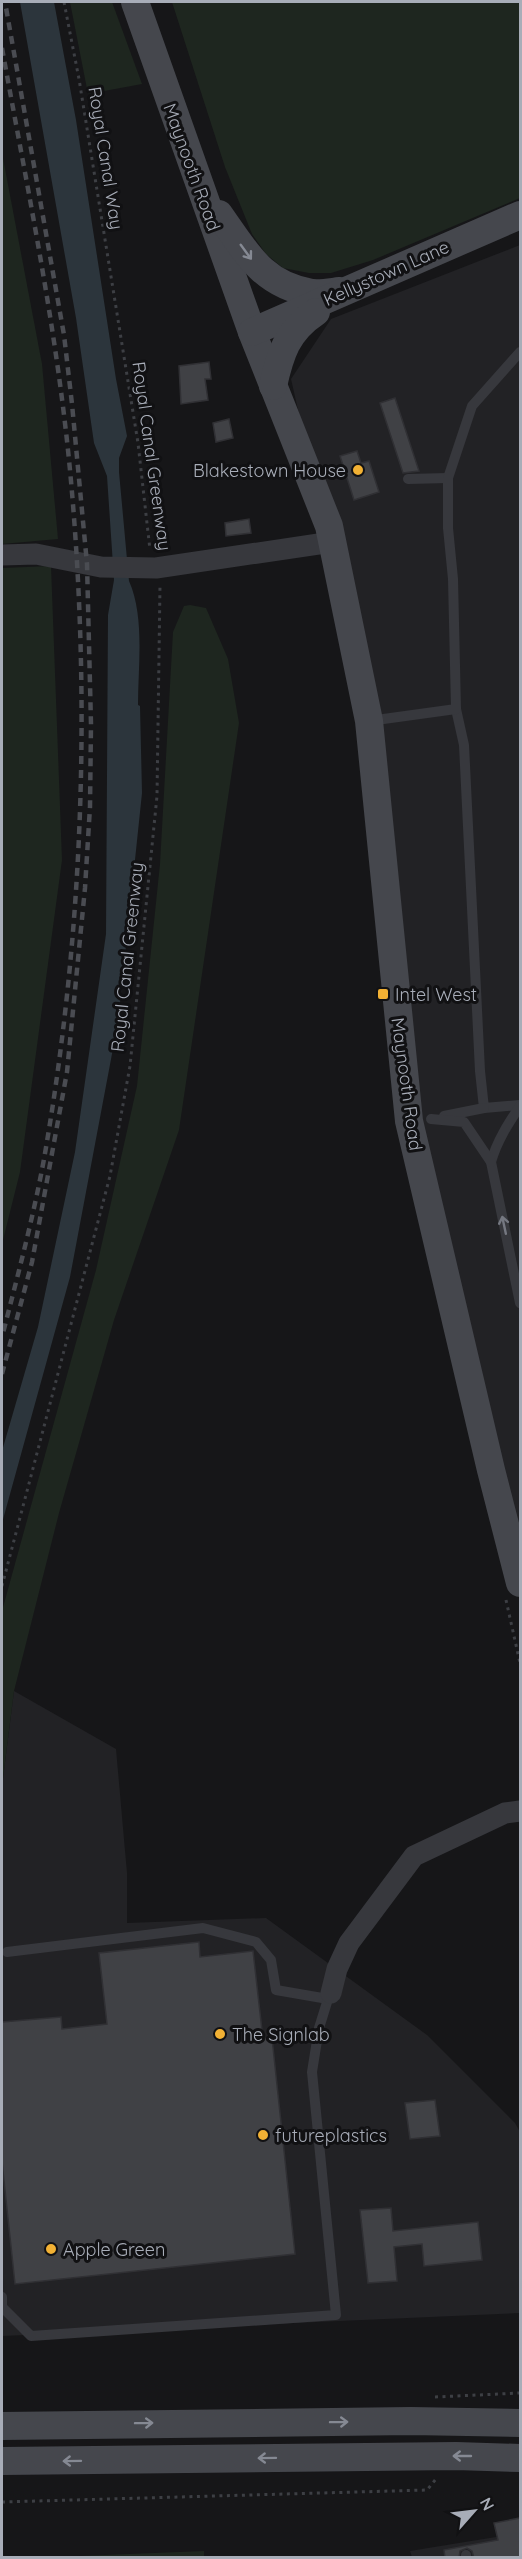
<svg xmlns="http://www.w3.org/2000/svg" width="522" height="2559" font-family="Quicksand,sans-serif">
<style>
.built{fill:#222225}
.green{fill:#1e261f}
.water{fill:#2c353c}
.building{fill:#404145;stroke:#303034;stroke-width:1.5}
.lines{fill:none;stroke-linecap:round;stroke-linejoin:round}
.path{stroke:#3d3f44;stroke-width:3;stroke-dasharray:3 4.5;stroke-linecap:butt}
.lane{stroke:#37383d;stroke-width:10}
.street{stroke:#37383d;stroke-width:21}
.secondary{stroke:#45474d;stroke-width:28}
.rail{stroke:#4a4c52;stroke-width:4.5;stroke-dasharray:8 6;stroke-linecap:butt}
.oneway{stroke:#858993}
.oneway2{stroke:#757881}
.poi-dot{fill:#f2b134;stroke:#111113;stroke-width:2}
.labels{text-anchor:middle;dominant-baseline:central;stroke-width:6;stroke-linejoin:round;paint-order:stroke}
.street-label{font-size:18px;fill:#a8adb8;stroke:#111113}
.poi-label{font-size:18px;fill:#a8adb8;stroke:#111113;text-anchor:start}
</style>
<rect width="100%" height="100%" fill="#161618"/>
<g class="built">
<polygon points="520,245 520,1567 403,1122 366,707 291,379 331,319"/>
<polygon points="14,1691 116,1749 127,1873 127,1923 266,1918 427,2035 515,2123 520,2132 520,2313 2,2336 2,1786"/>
<polygon points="520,2533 520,2557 412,2557 410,2551"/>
</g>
<g class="green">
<polygon points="70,2 112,2 142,84 88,94"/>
<polygon points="172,2 520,2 520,198 373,260 331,273 309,273 283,268 266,254 252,234 225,167"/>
<polygon points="2,153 42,364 58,539 2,544"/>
<polygon points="51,566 62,860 20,1172 2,1244 2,568"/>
<polygon points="190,605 206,608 228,659 239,723 179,1130 114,1320 59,1513 14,1691 2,1786 2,1611 96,1270 137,1086 160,864 173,632 184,606"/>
<polygon points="204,2551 204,2558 54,2557"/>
</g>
<path class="water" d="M20,2H54L76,120L116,379L127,436L119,458V472L129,581C145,617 138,666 138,705L140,706L142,793L118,1022L70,1277L2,1523V1451L38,1327L75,1152L106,934L108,615L114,580L107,476L94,443L76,318Z"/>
<g class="building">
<polygon points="209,362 211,379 205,379 208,400 181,404 179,366"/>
<polygon points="395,398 419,471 403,473 380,403"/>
<polygon points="229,419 233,438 216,442 213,423"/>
<polygon points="357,451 361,463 369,461 379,492 354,500 340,456"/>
<polygon points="249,519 251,533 226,536 225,523"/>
<polygon points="199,1942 200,1957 253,1951 263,2039 272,2038 295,2254 15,2284 2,2162 2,2022 61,2017 62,2029 107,2024 99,1953"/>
<polygon points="435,2100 440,2136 410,2139 405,2103"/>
<polygon points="391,2208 393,2231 478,2222 482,2260 424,2266 422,2244 394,2247 397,2281 368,2283 360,2210"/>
<polygon points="520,2518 520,2558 474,2558 472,2551 467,2548 460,2551 459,2558 445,2558 444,2550 498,2540 494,2523"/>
</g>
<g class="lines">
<g class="path">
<polyline points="64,2 79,79 138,443 150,550"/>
<polyline points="2,1586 110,1176 130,1066 157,796 160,585"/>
<polyline points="506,1600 520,1663"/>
<polyline points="435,2397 520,2393"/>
<polyline points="2,2502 427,2490 436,2479"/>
</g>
<g class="lane">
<polyline points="408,479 448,478"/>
<polyline points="456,709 464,745 480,1071 484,1108 520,1105"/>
<polyline points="369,721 456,709 453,579 448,528 448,478 472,406 520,352"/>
<path d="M520,1106C508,1124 497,1141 491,1162L520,1303"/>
<polyline points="444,1116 484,1108"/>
<polyline points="431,1119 464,1122 491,1162"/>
<polyline points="7,1952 203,1928 256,1942 271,1960 276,1990 328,1999 330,1994"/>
<polyline points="2,2297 2,2307 31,2336 336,2315 312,2072 319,2028 328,1999"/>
<polyline points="466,2555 466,2558"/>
</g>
<g class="street">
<polyline points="2,555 36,554 101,567 156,568 332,542"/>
<polyline points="331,1993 337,1969 349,1943 414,1856 505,1813 520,1811"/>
</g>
<g class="secondary">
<polyline points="135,2 252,332 329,526 369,721 409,1121 491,1470 520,1583"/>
<path d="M219,214C246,252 262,285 312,293C321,294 331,292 340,291"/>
<polyline points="252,332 520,215"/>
<path d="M273,386C280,354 287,331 316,312"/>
<polyline points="2,2426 411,2421 520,2423"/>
<polyline points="2,2461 456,2456 520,2458"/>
</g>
<g class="rail">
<path d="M2,48C28,192 58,335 71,481C91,706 83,936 44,1159C33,1219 17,1278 2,1337"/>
<polyline points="2,1374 32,1262 67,1072 85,888 90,807 91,724 87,564 72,404 64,335 5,2"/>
</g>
</g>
<defs><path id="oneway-shaft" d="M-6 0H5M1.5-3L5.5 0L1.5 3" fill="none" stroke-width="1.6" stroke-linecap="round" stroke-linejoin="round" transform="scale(1.5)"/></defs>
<g class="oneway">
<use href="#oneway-shaft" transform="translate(246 252) rotate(54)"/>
<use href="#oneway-shaft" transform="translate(339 2422) rotate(-1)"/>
<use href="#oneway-shaft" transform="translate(144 2423) rotate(-1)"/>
<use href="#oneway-shaft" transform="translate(462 2456) rotate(-180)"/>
<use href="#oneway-shaft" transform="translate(267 2458) rotate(179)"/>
<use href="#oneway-shaft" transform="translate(72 2461) rotate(179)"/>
</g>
<use class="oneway2" href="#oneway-shaft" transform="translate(504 1225) rotate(-102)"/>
<g class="poi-dot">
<circle cx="358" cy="470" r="6"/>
<rect x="377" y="988" width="12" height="12" rx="3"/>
<circle cx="220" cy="2034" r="6"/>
<circle cx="263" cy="2135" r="6"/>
<circle cx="51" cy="2249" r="6"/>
</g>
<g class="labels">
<g class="street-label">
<text transform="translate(106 158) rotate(81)">Royal Canal Way</text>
<text transform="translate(192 167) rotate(70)">Maynooth Road</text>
<text transform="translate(386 273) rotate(-24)">Kellystown Lane</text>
<text transform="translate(152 456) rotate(82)">Royal Canal Greenway</text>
<text transform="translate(127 957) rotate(-84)">Royal Canal Greenway</text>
<text transform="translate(407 1084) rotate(82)">Maynooth Road</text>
</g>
<g class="poi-label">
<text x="346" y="470" text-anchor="end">Blakestown House</text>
<text x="395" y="994">Intel West</text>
<text x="232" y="2034">The Signlab</text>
<text x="275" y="2135">futureplastics</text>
<text x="63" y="2249">Apple Green</text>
</g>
</g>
<rect width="522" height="2559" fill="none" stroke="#a8adb8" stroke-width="6"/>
<g transform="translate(474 2511) rotate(62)" stroke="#111113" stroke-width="4.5" paint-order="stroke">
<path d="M0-4.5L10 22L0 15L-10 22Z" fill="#a8adb8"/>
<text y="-9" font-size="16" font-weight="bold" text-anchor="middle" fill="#a8adb8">N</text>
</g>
</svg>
